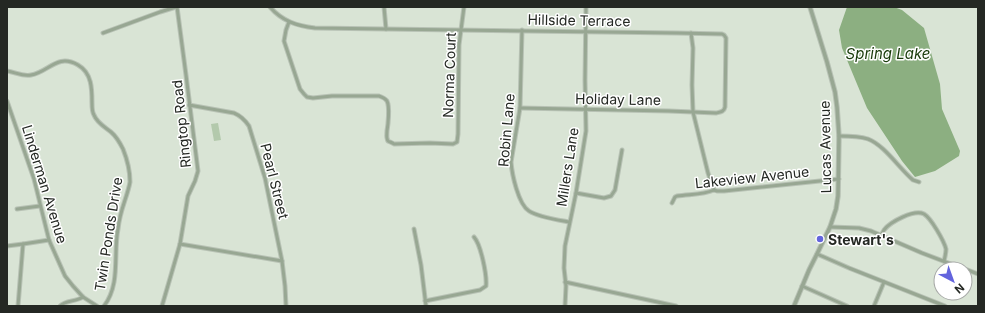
<svg xmlns="http://www.w3.org/2000/svg" width="985" height="313" font-family="Inter,sans-serif">
<style>
.green{fill:#b3c9ac}
.water{fill:#8caf81}
.lines{fill:none;stroke-linecap:round;stroke-linejoin:round}
.minor-casing{stroke:#b8c2b5;stroke-width:5}
.tertiary-casing{stroke:#b8c2b5;stroke-width:5.5}
.minor{stroke:#98a793;stroke-width:3}
.tertiary{stroke:#98a793;stroke-width:3.5}
.poi-dot{fill:#6364dd;stroke:#fff;stroke-width:1.5}
.labels{text-anchor:middle;dominant-baseline:central;stroke-width:3;stroke-linejoin:round;paint-order:stroke}
.street-label{font-size:14px;fill:#242823;stroke:#fff}
.poi-label{font-size:14px;font-weight:bold;fill:#242823;stroke:#fff;text-anchor:start}
.water-label{font-size:15px;font-style:italic;fill:#193b0b;stroke:#fff}
</style>
<rect width="100%" height="100%" fill="#d9e4d5"/>
<polygon class="green" points="218,123 221,140 214,141 211,124"/>
<polygon class="water" points="847,7 894,7 902,10 924,28 940,84 942,109 960,151 959,156 935,171 915,177 902,161 867,108 842,48 839,30"/>
<g class="lines">
<g class="minor-casing">
<g id="minor">
<path d="M270,7C282,21 297,26 315,28L677,33L722,34L724,35L726,38L725,107C724,112 720,112 716,113L669,111L520,108"/>
<polyline points="384,7 386,29"/>
<path d="M289,22L286,30L284,41L300,89L304,94L307,97L313,98L332,96H379C382,97 385,98 387,101C390,107 388,125 387,131C387,134 386,138 388,141C390,142 393,143 394,144L430,143L453,144L457,142L458,134L459,45L464,7"/>
<path d="M522,30L520,108L511,162C512,174 518,204 529,211C538,217 558,220 569,222"/>
<polyline points="103,33 160,12 176,7"/>
<polyline points="691,33 693,48 692,85 693,112 708,173 714,190"/>
<path d="M7,71C15,72 23,77 31,75C49,72 57,53 78,65C92,73 92,89 92,103C92,107 92,112 94,115C97,123 105,127 111,132C117,137 120,143 123,149C127,159 130,171 130,182C129,188 127,194 125,200C122,209 119,219 118,229C113,254 121,284 104,306"/>
<polyline points="7,101 34,179 49,240 65,276 73,286 83,297 97,306"/>
<path d="M189,105L234,113C241,116 245,120 249,126L265,178L282,261L285,286L286,306"/>
<path d="M839,136C848,136 859,136 868,139C884,145 899,168 913,180L919,182"/>
<polyline points="576,193 604,198 611,196 615,190 622,150"/>
<path d="M672,203L675,197L677,196C689,194 703,195 714,190L717,191H724L839,179"/>
<polyline points="17,209 40,206"/>
<polyline points="830,227 859,228 871,231 922,253 964,269"/>
<polyline points="414,229 421,265 426,306"/>
<path d="M881,236C882,233 883,232 884,230C890,222 914,209 924,214C931,218 944,241 946,249C946,253 945,257 944,261"/>
<polyline points="180,244 282,261"/>
<polyline points="7,246 23,244 49,240"/>
<polyline points="817,254 849,268 945,306"/>
<polyline points="965,269 978,274"/>
<polyline points="565,282 676,306"/>
<polyline points="802,286 847,306"/>
<path d="M425,301L480,290L486,286C487,275 481,245 474,237"/>
<polyline points="18,306 23,244"/>
<path d="M60,306C66,300 75,302 83,297"/>
<polyline points="162,306 180,244 188,196 195,181 198,171 186,75 177,7"/>
<polyline points="565,306 566,286 564,268 565,246 576,193 586,131 585,80 586,7"/>
<polyline points="874,306 884,282"/>
</g>
</g>
<g class="tertiary-casing">
<polyline id="tertiary" points="794,306 809,270 817,254 830,227 836,209 838,196 839,136 837,107 835,92 827,62 810,7"/>
</g>
<use href="#minor" class="minor"/>
<use href="#tertiary" class="tertiary"/>
</g>
<circle class="poi-dot" cx="820" cy="239" r="4"/>
<g class="labels">
<g class="street-label">
<text transform="translate(579 20) rotate(1)">Hillside Terrace</text>
<text transform="translate(449 75) rotate(-88)">Norma Court</text>
<text transform="translate(618 99) rotate(1)">Holiday Lane</text>
<text transform="translate(181 124) rotate(-96)">Ringtop Road</text>
<text transform="translate(506 130) rotate(-85)">Robin Lane</text>
<text transform="translate(825 147) rotate(-91)">Lucas Avenue</text>
<text transform="translate(567 167) rotate(-81)">Millers Lane</text>
<text transform="translate(752 177) rotate(-6)">Lakeview Avenue</text>
<text transform="translate(275 181) rotate(76)">Pearl Street</text>
<text transform="translate(45 184) rotate(73)">Linderman Avenue</text>
<text transform="translate(108 234) rotate(-81)">Twin Ponds Drive</text>
</g>
<g class="poi-label">
<text x="828" y="239">Stewart's</text>
</g>
<g class="water-label">
<text x="888" y="53">Spring Lake</text>
</g>
</g>
<rect width="985" height="313" fill="none" stroke="#242823" stroke-width="16"/>
<g transform="translate(953 281) rotate(139)"><circle r="19" fill="#ffffff" stroke="#a7a9a7"/>
<path d="M0-3L7 15L0 10L-7 15Z" fill="#6364dd"/>
<text y="-6" font-size="11" font-weight="bold" text-anchor="middle" fill="#242823">N</text>
</g>
</svg>
